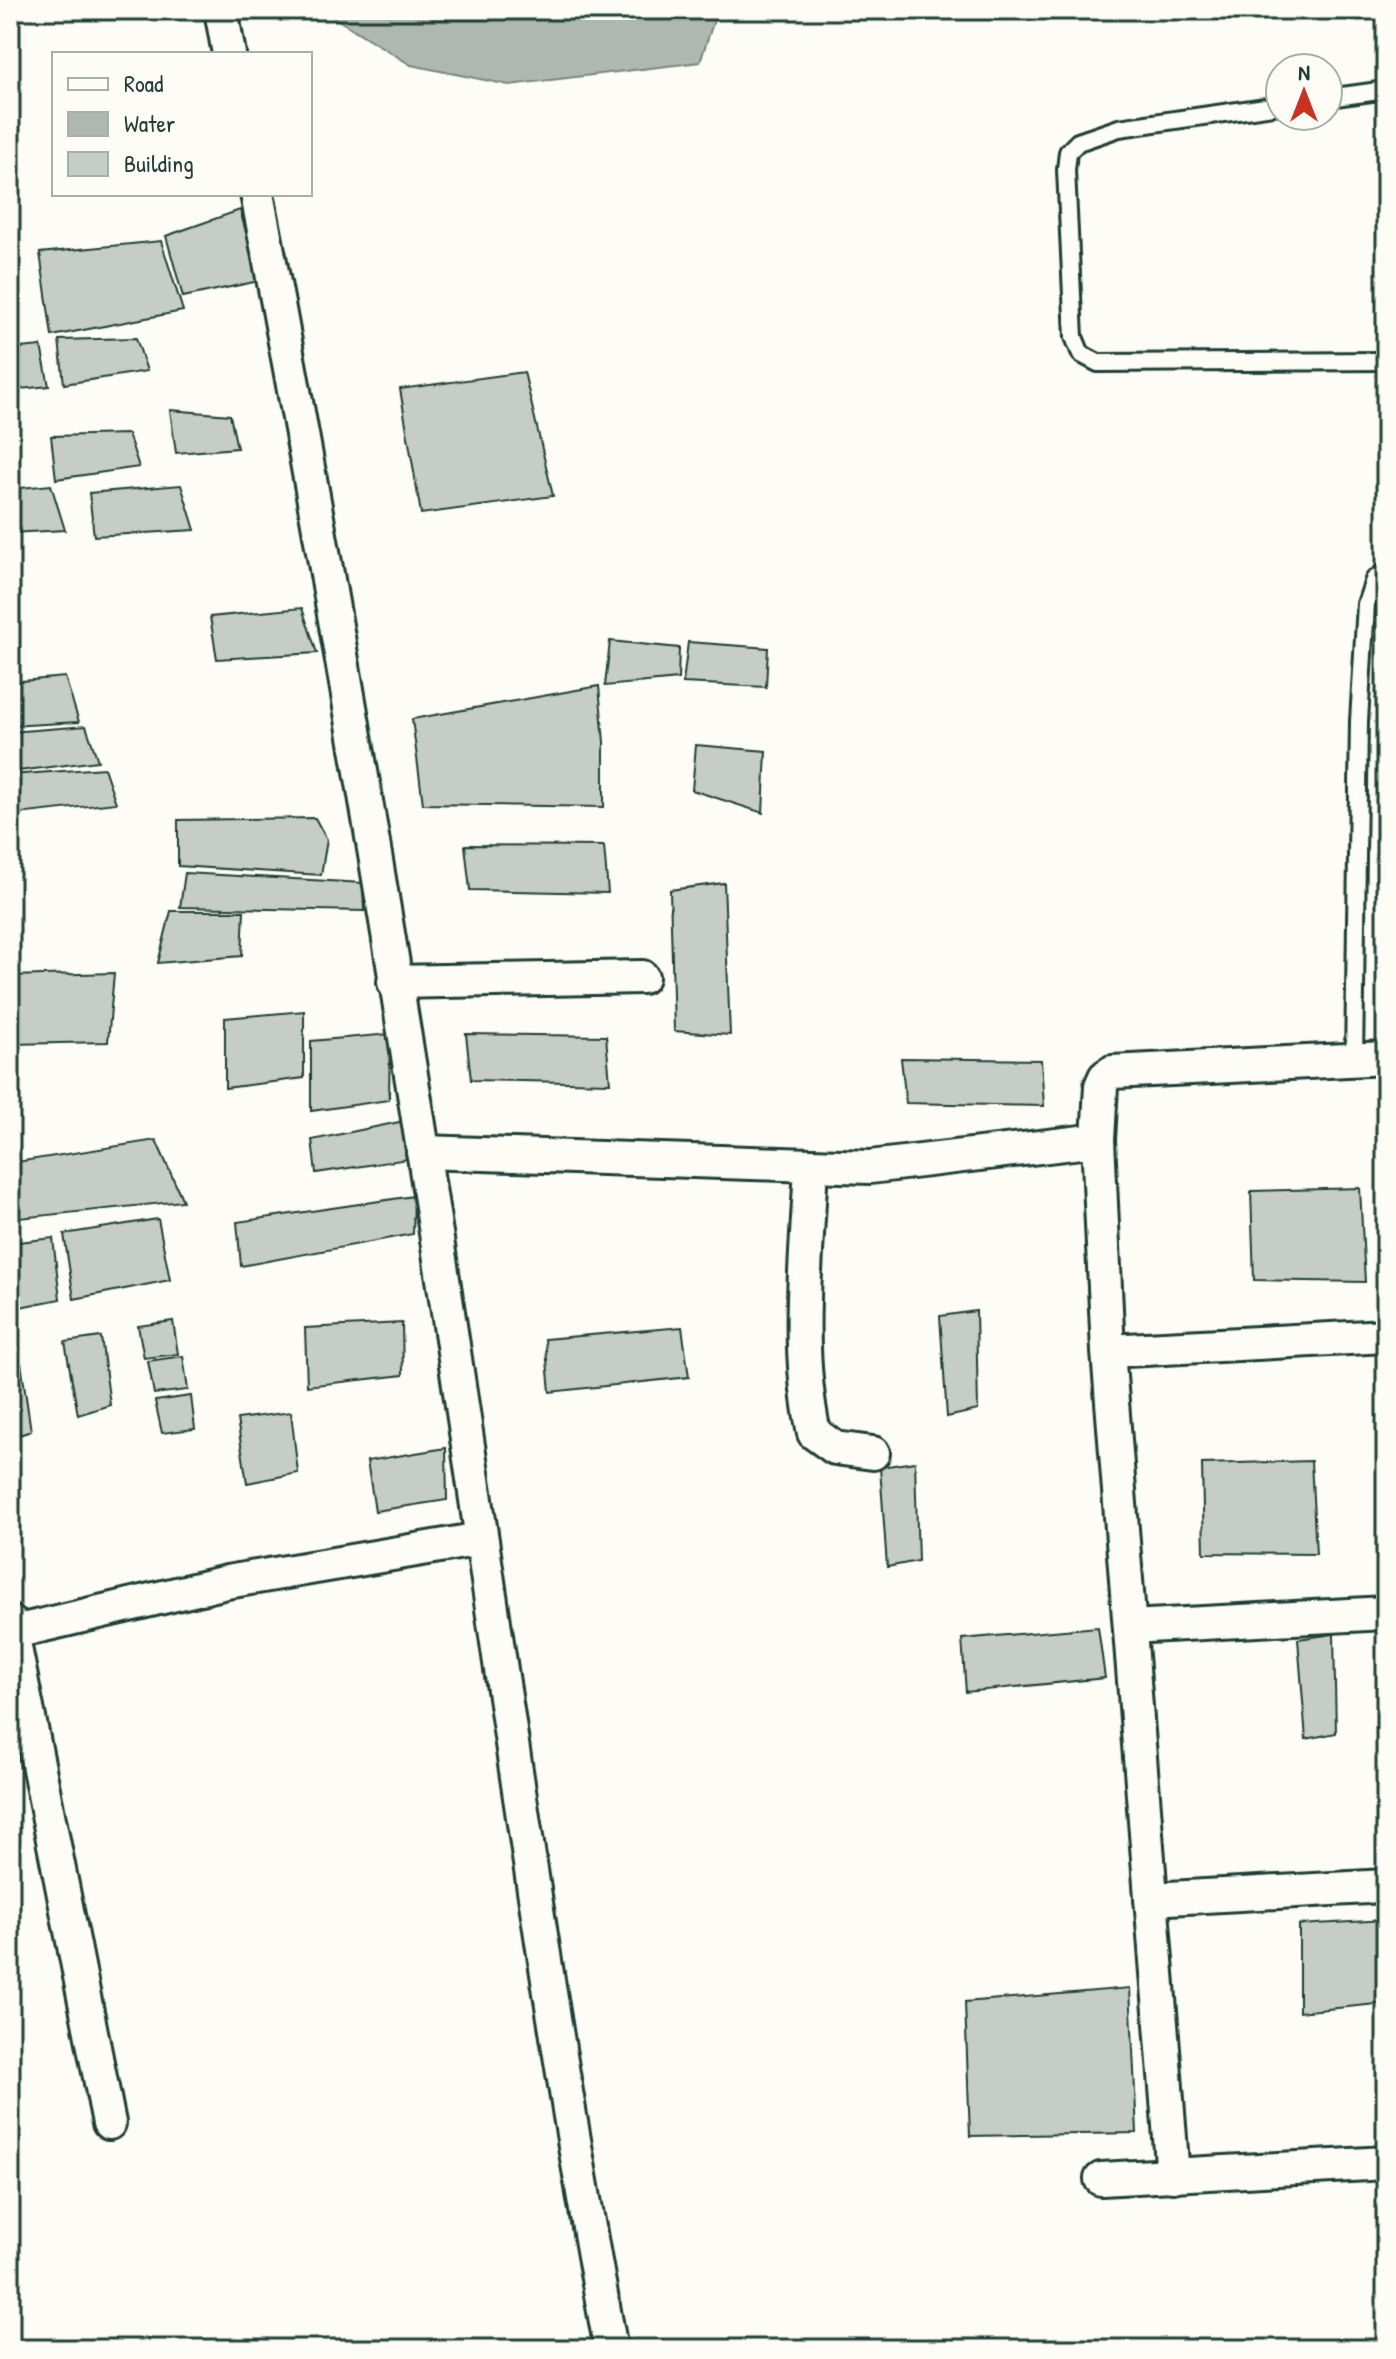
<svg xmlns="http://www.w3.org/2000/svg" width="1396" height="2359" font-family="'Patrick Hand',sans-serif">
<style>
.water{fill:#aeb8b1;stroke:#75877f;stroke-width:2}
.building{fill:#c6cdc7;stroke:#1f3d34;stroke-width:2}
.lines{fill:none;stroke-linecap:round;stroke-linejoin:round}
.lane-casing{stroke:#1f3d34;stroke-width:22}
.street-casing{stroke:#1f3d34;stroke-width:38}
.lane{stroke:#fdfcf7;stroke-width:16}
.street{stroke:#fdfcf7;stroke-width:32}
</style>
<rect width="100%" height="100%" fill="#fdfcf7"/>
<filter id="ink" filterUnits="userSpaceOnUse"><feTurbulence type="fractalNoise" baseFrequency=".0125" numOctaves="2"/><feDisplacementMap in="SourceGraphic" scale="16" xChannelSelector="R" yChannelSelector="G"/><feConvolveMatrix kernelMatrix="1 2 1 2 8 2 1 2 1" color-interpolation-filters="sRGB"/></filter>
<g filter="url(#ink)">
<polygon class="water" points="322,10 717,10 717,11 700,62 509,85 411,65"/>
<g class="building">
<polygon points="240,210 259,281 183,297 166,236"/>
<polygon points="161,241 183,311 52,336 40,253"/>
<polygon points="136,338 147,371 64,384 59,340"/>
<polygon points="41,346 49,386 10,390 10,349"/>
<polygon points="524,372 553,496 421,514 400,389"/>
<polygon points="170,410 230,415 237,448 176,453"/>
<polygon points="128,434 139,467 56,479 51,436"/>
<polygon points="51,485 65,530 10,533 10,489"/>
<polygon points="181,485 195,530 94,536 89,493"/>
<polygon points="302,608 317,653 217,659 210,617"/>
<polygon points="610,641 679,648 678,679 605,686"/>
<polygon points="688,642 768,648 766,687 683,683"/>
<polygon points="65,677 79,722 10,726 10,682"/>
<polygon points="599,686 604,742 604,807 423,804 412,719"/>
<polygon points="86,726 98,761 10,772 10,732"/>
<polygon points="696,745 766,751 763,813 692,790"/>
<polygon points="104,768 116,803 10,815 10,775"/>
<polygon points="315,818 327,840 321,875 178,866 178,820"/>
<polygon points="465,845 604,846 608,893 470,890"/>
<polygon points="185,873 363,883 364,911 180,907"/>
<polygon points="724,883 730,1035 674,1031 670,890"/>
<polygon points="171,911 244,911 242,956 158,963"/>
<polygon points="114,973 108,1042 10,1044 10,976"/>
<polygon points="304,1011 304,1078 225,1088 225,1018"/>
<polygon points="390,1034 389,1100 311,1111 311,1041"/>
<polygon points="466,1034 606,1036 610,1083 471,1080"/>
<polygon points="901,1058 1041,1060 1044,1106 906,1103"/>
<polygon points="12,1076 17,1157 10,1157 10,1077"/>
<polygon points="409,1120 408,1159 316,1173 312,1140"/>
<polygon points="156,1140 183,1201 10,1219 10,1163"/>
<polygon points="1360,1188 1365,1282 1254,1280 1251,1191"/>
<polygon points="414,1196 413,1234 241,1266 237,1222"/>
<polygon points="158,1219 170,1280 74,1299 64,1234"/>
<polygon points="53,1238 60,1299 10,1309 10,1243"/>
<polygon points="976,1311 978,1410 947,1417 940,1316"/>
<polygon points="173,1321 178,1354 144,1358 138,1326"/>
<polygon points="402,1323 403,1375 307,1386 305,1328"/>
<polygon points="682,1327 689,1377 550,1392 545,1339"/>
<polygon points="101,1337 110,1405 78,1415 65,1342"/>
<polygon points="183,1356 188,1390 154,1394 148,1361"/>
<polygon points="21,1363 31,1431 10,1438 10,1365"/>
<polygon points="191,1396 195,1429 162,1433 155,1401"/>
<polygon points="291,1412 298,1473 247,1483 237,1419"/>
<polygon points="446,1448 447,1500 375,1511 367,1461"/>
<polygon points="1311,1461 1316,1554 1204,1553 1202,1464"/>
<polygon points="915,1462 918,1561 887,1567 880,1467"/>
<polygon points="1098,1627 1105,1678 966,1692 962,1639"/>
<polygon points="1334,1634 1336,1733 1306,1739 1298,1639"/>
<polygon points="1386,1920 1386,2003 1299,2012 1299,1925"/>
<polygon points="1130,1988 1137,2133 970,2136 965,2002"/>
</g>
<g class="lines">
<g class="lane-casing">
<g id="lane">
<polyline points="1328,98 1386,90"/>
<polyline points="1280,105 1119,128 1078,142 1068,152 1066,170 1074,337 1081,354 1098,363 1386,361"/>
<polyline points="1354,1059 1359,721 1366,604 1374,580 1386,571"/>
</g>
</g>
<g class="street-casing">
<g id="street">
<polyline points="221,10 229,54"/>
<path d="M257,194C319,514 373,835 424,1156C487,1554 537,1953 611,2349"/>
<polyline points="394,982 642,977"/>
<polyline points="423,1152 870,1167 1098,1140"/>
<path d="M811,1165C807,1255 795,1345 814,1433L835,1448L873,1453"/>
<polyline points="1108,1351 1386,1336"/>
<polyline points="10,1622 109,2123"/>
<polyline points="1130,1627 1386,1613"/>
<polyline points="10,1633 227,1582 481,1539"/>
<polyline points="1151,1899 1386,1886"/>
<polyline points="1173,2176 1108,1351 1098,1140 1101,1086 1105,1077 1112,1072 1386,1058"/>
<polyline points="1101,2179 1386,2163"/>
</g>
</g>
<use href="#lane" class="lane"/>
<use href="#street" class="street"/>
</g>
</g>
<rect width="1396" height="2359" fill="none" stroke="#fdfcf7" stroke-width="40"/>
<rect x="20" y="20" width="1356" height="2319" fill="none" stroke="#1f3d34" stroke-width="3" filter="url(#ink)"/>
<rect x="52" y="52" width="260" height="144" fill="#fdfcf7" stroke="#a4b0a9" stroke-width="2"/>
<rect x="68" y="78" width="40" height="12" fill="#fdfcf7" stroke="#a4b0a9" stroke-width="2"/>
<text x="124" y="92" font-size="24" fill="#1f3d34">Road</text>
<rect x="68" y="112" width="40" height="24" fill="#aeb8b1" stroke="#a4b0a9" stroke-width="2"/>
<text x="124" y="132" font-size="24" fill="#1f3d34">Water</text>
<rect x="68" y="152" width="40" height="24" fill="#c6cdc7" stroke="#a4b0a9" stroke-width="2"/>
<text x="124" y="172" font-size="24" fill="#1f3d34">Building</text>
<g transform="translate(1304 92)"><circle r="38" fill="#fdfcf7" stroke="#a4b0a9" stroke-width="2"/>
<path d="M0-6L14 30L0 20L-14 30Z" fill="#c8321e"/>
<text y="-12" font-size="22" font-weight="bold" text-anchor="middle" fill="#1f3d34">N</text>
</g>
</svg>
